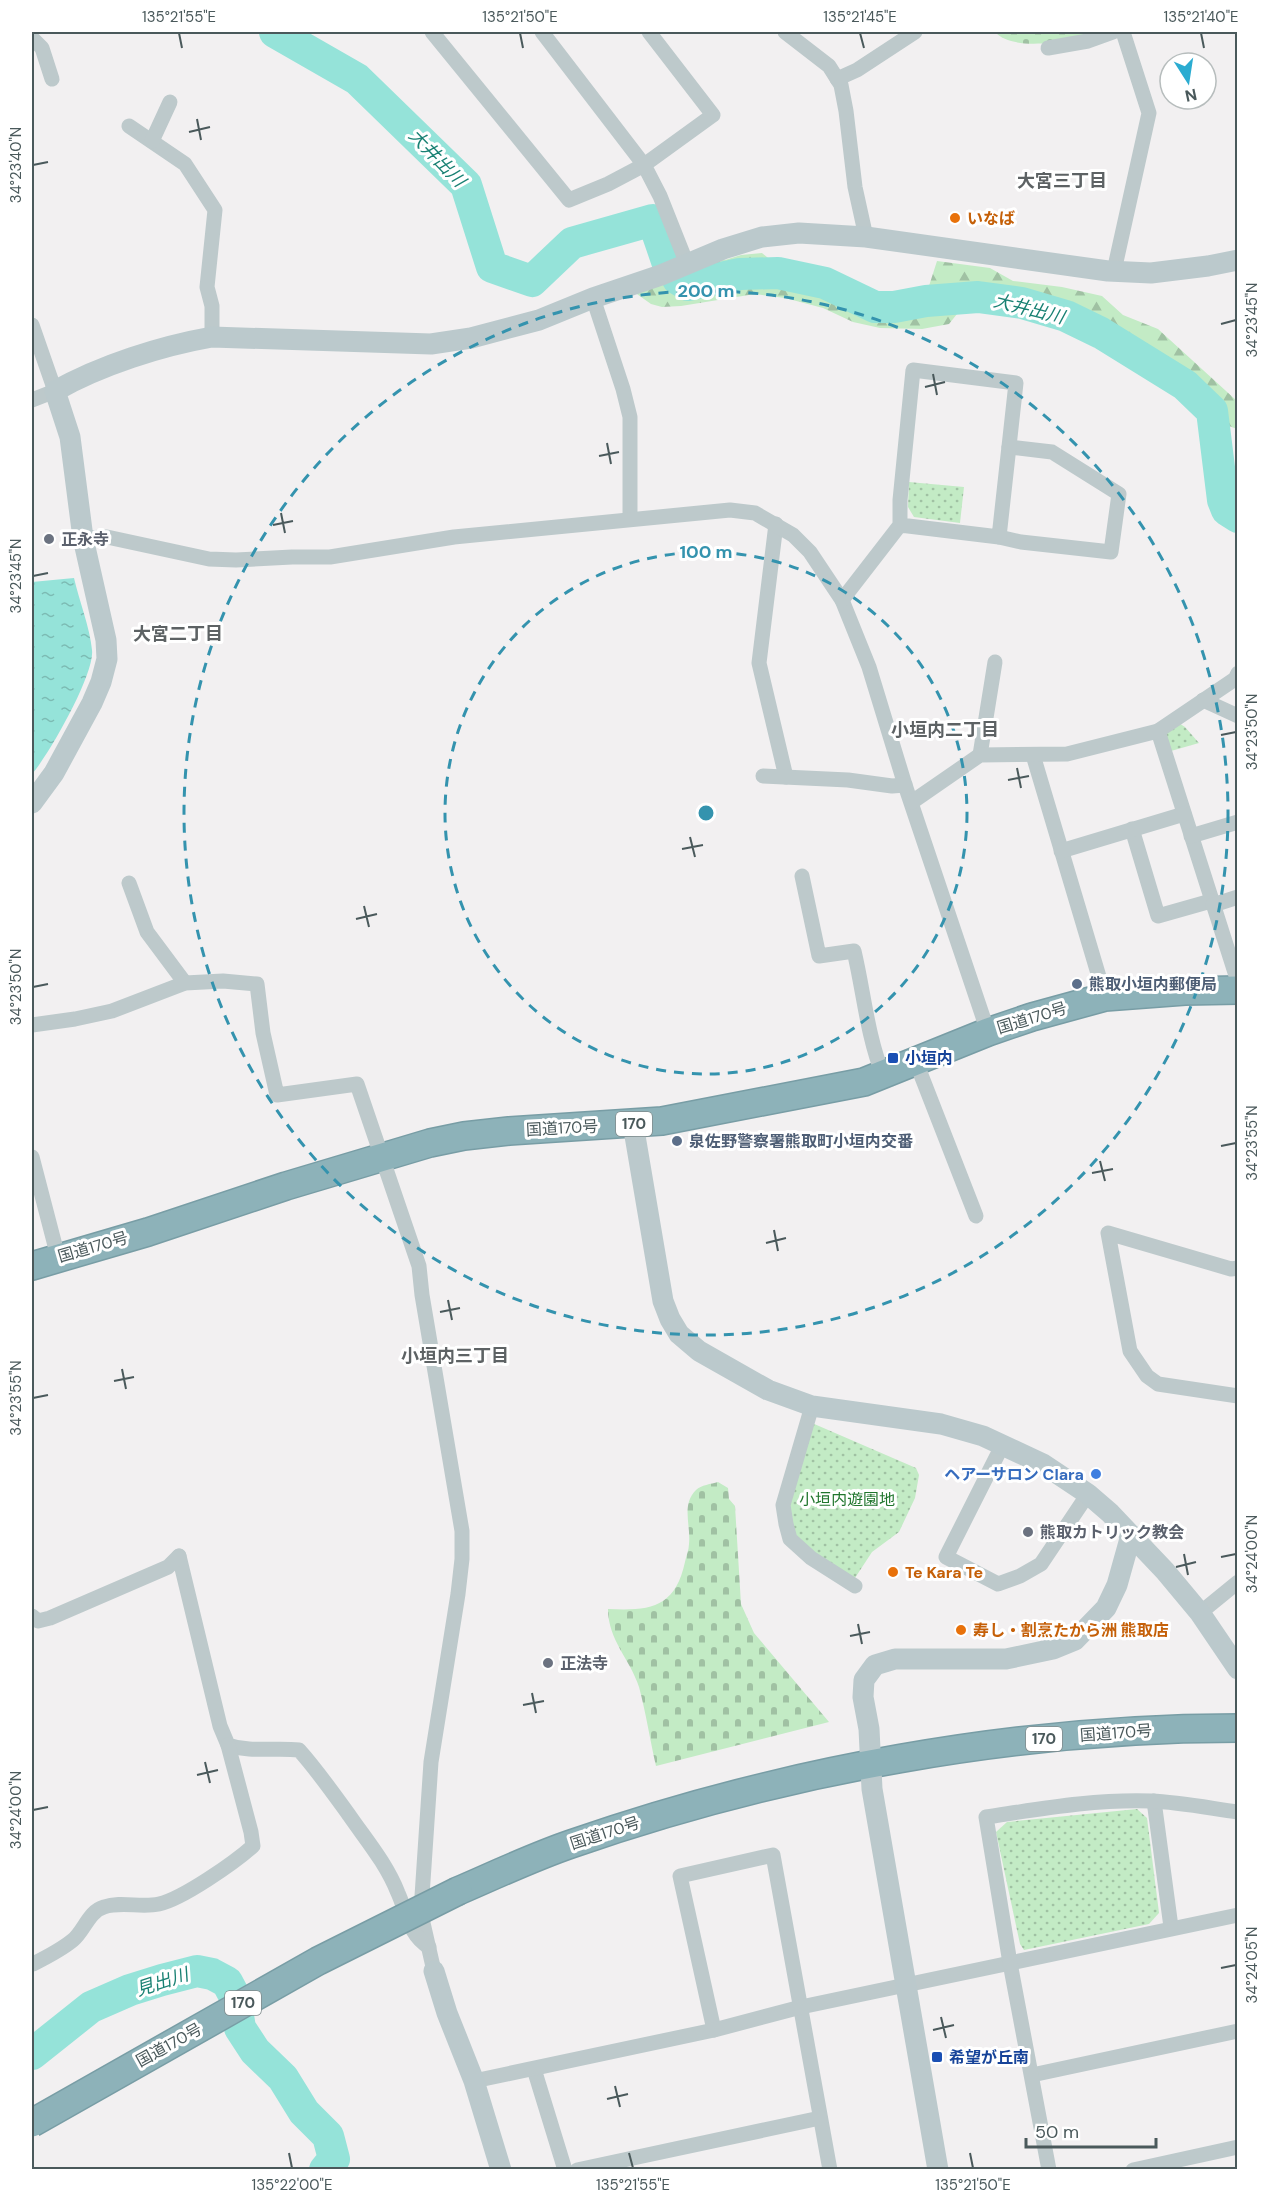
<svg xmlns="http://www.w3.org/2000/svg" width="1269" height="2201" font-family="'DM Sans','Noto Sans JP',sans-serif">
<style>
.forest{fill:url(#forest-firs)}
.cemetery{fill:url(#cemetery-stones)}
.park{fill:url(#park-dots)}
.water{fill:url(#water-ripples)}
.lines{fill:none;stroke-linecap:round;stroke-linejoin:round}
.river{stroke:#95e3d9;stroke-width:32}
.highway-casing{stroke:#789da5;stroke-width:30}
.street{stroke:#bdc9cb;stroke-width:15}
.secondary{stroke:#bbc9cc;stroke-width:21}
.highway{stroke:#8db2b9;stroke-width:27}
.highway-bridge-casing{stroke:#789da5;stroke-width:30;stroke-linecap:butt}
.highway-bridge{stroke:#8db2b9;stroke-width:27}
.ticks{fill:none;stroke:#4a595b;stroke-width:2}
.ring{fill:none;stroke:#3493ae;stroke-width:3;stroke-dasharray:10 8}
.food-dot{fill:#e8710a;stroke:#fff;stroke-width:2}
.worship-dot{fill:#6b7280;stroke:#fff;stroke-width:2}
.service-dot{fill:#5c6f8a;stroke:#fff;stroke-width:2}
.transit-dot{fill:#1a4fb4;stroke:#fff;stroke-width:2}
.shop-dot{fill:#3f7fe0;stroke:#fff;stroke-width:2}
.labels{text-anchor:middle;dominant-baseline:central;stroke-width:6;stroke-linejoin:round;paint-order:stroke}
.shield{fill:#fff;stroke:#808b8c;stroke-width:1.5}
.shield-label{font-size:15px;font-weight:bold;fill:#4a595b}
.food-label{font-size:16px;font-weight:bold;fill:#c56008;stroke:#fff;text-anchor:start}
.worship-label{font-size:16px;font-weight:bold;fill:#5b616d;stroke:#fff;text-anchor:start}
.service-label{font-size:16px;font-weight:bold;fill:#4e5e75;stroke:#fff;text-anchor:start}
.street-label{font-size:16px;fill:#4a595b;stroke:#fff}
.transit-label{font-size:16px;font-weight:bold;fill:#164399;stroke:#fff;text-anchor:start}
.shop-label{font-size:16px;font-weight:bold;fill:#366cbe;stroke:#fff;text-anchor:end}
.park-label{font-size:16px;fill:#21762e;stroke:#fff}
.water-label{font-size:18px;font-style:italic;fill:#198173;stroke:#fff}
.neighbourhood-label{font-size:18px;font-weight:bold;fill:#5d6264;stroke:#fff}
.centre{fill:#3493ae;stroke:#fff;stroke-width:3}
.ring-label{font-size:18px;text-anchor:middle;font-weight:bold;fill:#3493ae;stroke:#fff;stroke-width:6;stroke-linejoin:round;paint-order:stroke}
.neatline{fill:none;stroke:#4a595b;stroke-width:2}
.ticks-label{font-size:15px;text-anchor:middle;fill:#4a595b}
</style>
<defs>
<pattern id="forest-firs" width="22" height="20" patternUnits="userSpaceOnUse" patternTransform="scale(1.5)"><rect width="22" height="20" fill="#c3ebc5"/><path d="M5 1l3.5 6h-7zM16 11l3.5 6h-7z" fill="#a0c1a3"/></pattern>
<pattern id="cemetery-stones" width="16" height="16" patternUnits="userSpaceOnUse" patternTransform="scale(1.5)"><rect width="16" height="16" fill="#c3ebc5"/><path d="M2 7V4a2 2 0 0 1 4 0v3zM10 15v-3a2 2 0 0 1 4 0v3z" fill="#a0c1a3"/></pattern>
<pattern id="park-dots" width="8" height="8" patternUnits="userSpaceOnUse" patternTransform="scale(1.5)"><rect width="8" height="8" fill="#c3ebc5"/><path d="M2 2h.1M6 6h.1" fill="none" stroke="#a0c1a3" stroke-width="1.8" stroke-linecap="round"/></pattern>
<pattern id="water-ripples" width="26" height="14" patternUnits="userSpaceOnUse" patternTransform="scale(1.5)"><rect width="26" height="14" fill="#95e3d9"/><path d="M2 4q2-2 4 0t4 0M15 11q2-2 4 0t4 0" fill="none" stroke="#7cbbb3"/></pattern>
</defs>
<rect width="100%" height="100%" fill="#f2f0f1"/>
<path class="forest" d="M762,253L773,262L808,266L883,301C899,287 914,296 929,286L937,261L990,268L1013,281L1062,287L1102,296L1123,315L1158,329L1237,401V429L1221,423L1213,406L1186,379L1079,317L1018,298L981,294L961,309L949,324L922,329L880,328L853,322L823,308L785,298L755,294L681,306L662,307L651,304L634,292L716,259L725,260L741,255Z"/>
<g class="cemetery">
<path d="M995,32H1098C1074,41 1014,53 995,32Z"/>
<path d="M718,1482L728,1488L729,1499L735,1506L741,1604L754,1633L829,1722L656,1766C650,1740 646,1713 639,1687C630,1659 608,1640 608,1609C650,1611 675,1608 685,1562C686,1556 689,1550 689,1544C691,1525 681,1505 696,1490C701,1485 711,1484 718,1482Z"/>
</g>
<g class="park">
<polygon points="909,482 964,487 960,523 914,517 908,507"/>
<polygon points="1174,720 1185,727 1199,743 1164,753 1158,731"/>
<polygon points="812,1423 916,1468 919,1475 915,1498 899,1532 872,1552 853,1581 809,1551 797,1538 787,1508"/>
<polygon points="1137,1809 1147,1818 1159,1913 1149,1924 1024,1950 1020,1944 996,1832 1007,1822"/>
</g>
<path class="water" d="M74,578C79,600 90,628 92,650C95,674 48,756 32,774V582Z"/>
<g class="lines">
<g class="river">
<polyline points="275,32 357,79 466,185 492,267 532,281 572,243 653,220 667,261"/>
<polyline points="678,279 688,285 740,274 778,273 825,283 875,307 894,307 926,301 978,297 1022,303 1066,316 1101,333 1185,385 1212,411 1223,500 1227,510 1238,517"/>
<polyline points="32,2054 91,2007 130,1990 162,1980 197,1971 212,1974 227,1982 235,1997 240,2028 255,2051 283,2078 304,2112 328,2136 334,2159 325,2170"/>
</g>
<g class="highway-casing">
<g id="highway">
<polyline points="32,1266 148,1232 286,1186 430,1143 464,1136 509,1131 662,1121 864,1082 988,1032 1032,1017 1105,997 1185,991 1238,990"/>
<path d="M458,1891C495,1875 533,1857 571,1844C781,1771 1015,1728 1238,1728"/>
</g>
</g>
<g class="street">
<polyline points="432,32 569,200 608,184 644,165 542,32"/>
<polyline points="649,32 713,115 644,165 660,196 687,264"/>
<polyline points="785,32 829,66 841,85 846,111 855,187 866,237"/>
<polyline points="32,38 42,48 52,79"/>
<polyline points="1048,48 1088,41 1113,32"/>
<polyline points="837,79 857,70 915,32"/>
<polyline points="129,126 185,164 215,210 207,287 212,306 212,337"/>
<polyline points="152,141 170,102"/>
<polyline points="1114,271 1149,113 1123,32"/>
<polyline points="593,298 623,389 630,417 630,519"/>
<polyline points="32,325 55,391 32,400"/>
<polyline points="776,524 759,663 786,777"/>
<polyline points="999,537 1021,542 1111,552 1119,494 1052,452 1009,447"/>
<polyline points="83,538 107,537 209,559 236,560 292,557 330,557 454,537 730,510 755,513 793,535 810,552 842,600 869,667 905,785 988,1032"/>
<polyline points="842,600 900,525 900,500 913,370 1016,383 999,537 900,525"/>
<polyline points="1203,700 1238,716"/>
<polyline points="1158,731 1238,982"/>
<polyline points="980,755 995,662"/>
<polyline points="1033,755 1105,997"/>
<polyline points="763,776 848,780 892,786 905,785"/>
<polyline points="912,802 980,755 1067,754 1158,731 1235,679 1238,673"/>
<polyline points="1132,829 1158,916 1211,901"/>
<polyline points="1191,836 1238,822"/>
<polyline points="1061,851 1184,814"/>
<path d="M802,876L819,956L854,951C864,993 867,1035 883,1075"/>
<polyline points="129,883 147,932 185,983"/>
<polyline points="1213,905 1238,897"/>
<polyline points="32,1025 75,1019 112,1011 185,983 223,981 257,984 263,1033 277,1095 357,1084 419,1266 422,1295 462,1531 462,1559 458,1594 431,1762 422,1896 423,1923 434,1971"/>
<polyline points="916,1062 976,1216"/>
<polyline points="32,1157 58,1257"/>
<polyline points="1238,1268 1231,1269 1108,1233 1130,1351 1147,1376 1158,1384 1238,1396"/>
<polyline points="812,1406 783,1505 786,1524 790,1539 811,1558 855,1586"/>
<polyline points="1003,1444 946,1557 998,1584 1020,1576 1041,1564 1088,1494"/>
<path d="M179,1556L220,1726L228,1745C251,1753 275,1747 299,1750C317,1770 333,1793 349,1815C367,1841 386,1863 398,1893C407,1913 409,1935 429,1947"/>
<polyline points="1200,1613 1238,1582"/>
<polyline points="32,1616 38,1621 50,1618 168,1567 179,1556"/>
<polyline points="1154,1801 1171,1927"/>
<path d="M33,1964C47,1957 61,1950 73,1940C84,1931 89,1911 104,1907C121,1901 141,1908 159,1904C182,1899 234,1863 253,1846L251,1832L228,1745"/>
<polyline points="714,2030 680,1876 773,1855 830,2170"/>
<polyline points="534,2069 565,2170"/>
<polyline points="1032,2075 1238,2031"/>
<polyline points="474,2081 714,2030 801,2007 1238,1915"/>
<polyline points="577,2170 820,2118"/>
<path d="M1049,2170L1010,1963L986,1817C1040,1809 1095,1799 1151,1801C1179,1802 1209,1808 1238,1812"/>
<polyline points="1133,2170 1238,2147"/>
</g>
<g class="secondary">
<path d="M32,803L54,773L92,703L101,682L107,659L106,640L83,538L70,437L55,391C101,365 161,346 212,337L431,344L471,338L539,320L593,298L661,275L723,249L762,237L799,233L866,237L1108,271L1151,273L1208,266L1238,260"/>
<polyline points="633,1124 663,1301 670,1319 679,1334 699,1351 768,1390 812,1406 941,1424 983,1436 1043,1464 1088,1494 1110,1513 1165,1571 1200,1613 1238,1669"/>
<polyline points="434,1971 447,2013 474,2081 501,2170"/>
<polyline points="938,2170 872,1789 869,1729 863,1697 864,1680 875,1665 895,1659 1006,1659 1053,1649 1075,1640 1106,1608 1117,1585 1131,1535"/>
</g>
<use href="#highway" class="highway"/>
<g class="highway-bridge-casing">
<polyline id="highway-bridge" points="32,2123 318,1961 458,1891"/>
</g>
<use href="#highway-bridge" class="highway-bridge"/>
</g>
<path class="ticks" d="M179,33L182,48M520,33L523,48M860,33L864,48M1201,33L1204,48M197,119L201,140M189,132L210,127M33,165L48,162M1221,324L1236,320M933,374L937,395M925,387L945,382M607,443L611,464M599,456L619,452M281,513L285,533M273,525L293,521M33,576L48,573M1221,735L1236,732M1017,768L1021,788M1008,780L1029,776M690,837L695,857M682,849L703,845M364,906L369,927M356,919L377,914M33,987L48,984M1221,1146L1236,1143M1100,1161L1105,1181M1092,1173L1113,1169M774,1230L778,1251M766,1243L786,1238M448,1300L452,1320M440,1312L460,1308M122,1369L126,1389M114,1381L134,1377M33,1398L48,1395M1184,1554L1188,1575M1221,1557L1236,1554M1176,1567L1196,1562M858,1624L862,1644M850,1636L870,1632M532,1693L536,1713M523,1705L544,1701M205,1762L210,1783M197,1775L218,1770M33,1810L48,1807M1221,1968L1236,1965M941,2017L946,2038M933,2030L954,2025M615,2086L620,2107M607,2099L628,2094M289,2153L292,2168M629,2153L633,2168M970,2153L973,2168"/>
<g class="ring">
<circle cx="706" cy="813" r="261"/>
<circle cx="706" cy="813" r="522"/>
</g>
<g class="food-dot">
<circle cx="955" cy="218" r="6"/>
<circle cx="893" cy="1572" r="6"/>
<circle cx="961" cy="1630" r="6"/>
</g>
<g class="worship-dot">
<circle cx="49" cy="539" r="6"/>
<circle cx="1028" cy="1532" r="6"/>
<circle cx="548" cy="1663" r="6"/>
</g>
<g class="service-dot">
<circle cx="1077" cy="984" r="6"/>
<circle cx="677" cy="1141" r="6"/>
</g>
<g class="transit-dot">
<rect x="887" y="1052" width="12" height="12" rx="3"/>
<rect x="931" y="2051" width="12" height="12" rx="3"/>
</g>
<circle class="shop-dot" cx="1096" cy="1474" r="6"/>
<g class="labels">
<g class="shield">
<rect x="616" y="1112" width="36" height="24" rx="4.5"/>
<rect x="1026" y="1727" width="36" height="24" rx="4.5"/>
<rect x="225" y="1991" width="36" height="24" rx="4.5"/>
</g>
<g class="shield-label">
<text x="634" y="1124">170</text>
<text x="1044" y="1739">170</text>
<text x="243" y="2003">170</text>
</g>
<g class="food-label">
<text x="967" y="218">いなば</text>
<text x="905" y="1572">Te Kara Te</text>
<text x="973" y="1630">寿し・割烹たから洲 熊取店</text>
</g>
<g class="worship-label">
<text x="61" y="539">正永寺</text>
<text x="1040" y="1532">熊取カトリック教会</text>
<text x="560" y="1663">正法寺</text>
</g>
<g class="service-label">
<text x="1089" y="984">熊取小垣内郵便局</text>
<text x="689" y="1141">泉佐野警察署熊取町小垣内交番</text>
</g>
<g class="street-label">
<text transform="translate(1032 1018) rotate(-17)">国道170号</text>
<text transform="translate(562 1128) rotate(-3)">国道170号</text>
<text transform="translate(93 1247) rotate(-16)">国道170号</text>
<text transform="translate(1116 1733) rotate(-4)">国道170号</text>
<text transform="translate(605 1833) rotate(-18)">国道170号</text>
<text transform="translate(169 2045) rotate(-29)">国道170号</text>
</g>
<g class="transit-label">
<text x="905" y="1058">小垣内</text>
<text x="949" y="2057">希望が丘南</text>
</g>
<g class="shop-label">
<text x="1084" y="1474">ヘアーサロン Clara</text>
</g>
<g class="park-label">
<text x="847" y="1499">小垣内遊園地</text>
</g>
<g class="water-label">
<text transform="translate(437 158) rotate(46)">大井出川</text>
<text transform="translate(1029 309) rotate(14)">大井出川</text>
<text transform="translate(162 1982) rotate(-18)">見出川</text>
</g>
<g class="neighbourhood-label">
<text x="1062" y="181">大宮三丁目</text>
<text x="178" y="634">大宮二丁目</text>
<text x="945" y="730">小垣内二丁目</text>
<text x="455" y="1356">小垣内三丁目</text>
</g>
</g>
<circle cx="706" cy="813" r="9" class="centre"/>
<g class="ring-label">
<text x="706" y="297">200 m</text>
<text x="706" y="558">100 m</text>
</g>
<rect width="1269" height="2201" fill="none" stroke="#ffffff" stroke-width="66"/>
<g transform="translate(1188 81) rotate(168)"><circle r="28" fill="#ffffff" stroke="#b7bdbd" stroke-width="1.5"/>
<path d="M0-4.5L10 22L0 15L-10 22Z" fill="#2bacd1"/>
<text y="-9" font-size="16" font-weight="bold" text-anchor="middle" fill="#4a595b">N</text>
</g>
<path d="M1026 2138v9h130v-9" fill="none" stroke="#4a595b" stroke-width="3"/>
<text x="1035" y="2138" font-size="18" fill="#4a595b" stroke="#ffffff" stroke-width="4.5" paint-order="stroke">50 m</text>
<rect x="33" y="33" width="1203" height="2135" class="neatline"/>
<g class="ticks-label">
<text x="179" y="22">135°21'55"E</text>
<text x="520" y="22">135°21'50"E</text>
<text x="860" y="22">135°21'45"E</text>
<text x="1201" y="22">135°21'40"E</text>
<text transform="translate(16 165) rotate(-90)" y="5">34°23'40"N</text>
<text transform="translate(1252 320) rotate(-90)" y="5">34°23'45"N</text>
<text transform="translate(16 576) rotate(-90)" y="5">34°23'45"N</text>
<text transform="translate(1252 732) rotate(-90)" y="5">34°23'50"N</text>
<text transform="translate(16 987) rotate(-90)" y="5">34°23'50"N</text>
<text transform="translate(1252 1143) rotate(-90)" y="5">34°23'55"N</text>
<text transform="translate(16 1398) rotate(-90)" y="5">34°23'55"N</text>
<text transform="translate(1252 1554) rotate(-90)" y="5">34°24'00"N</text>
<text transform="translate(16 1810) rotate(-90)" y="5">34°24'00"N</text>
<text transform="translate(1252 1965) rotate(-90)" y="5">34°24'05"N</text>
<text x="292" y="2190">135°22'00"E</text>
<text x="633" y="2190">135°21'55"E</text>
<text x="973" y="2190">135°21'50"E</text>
</g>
</svg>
